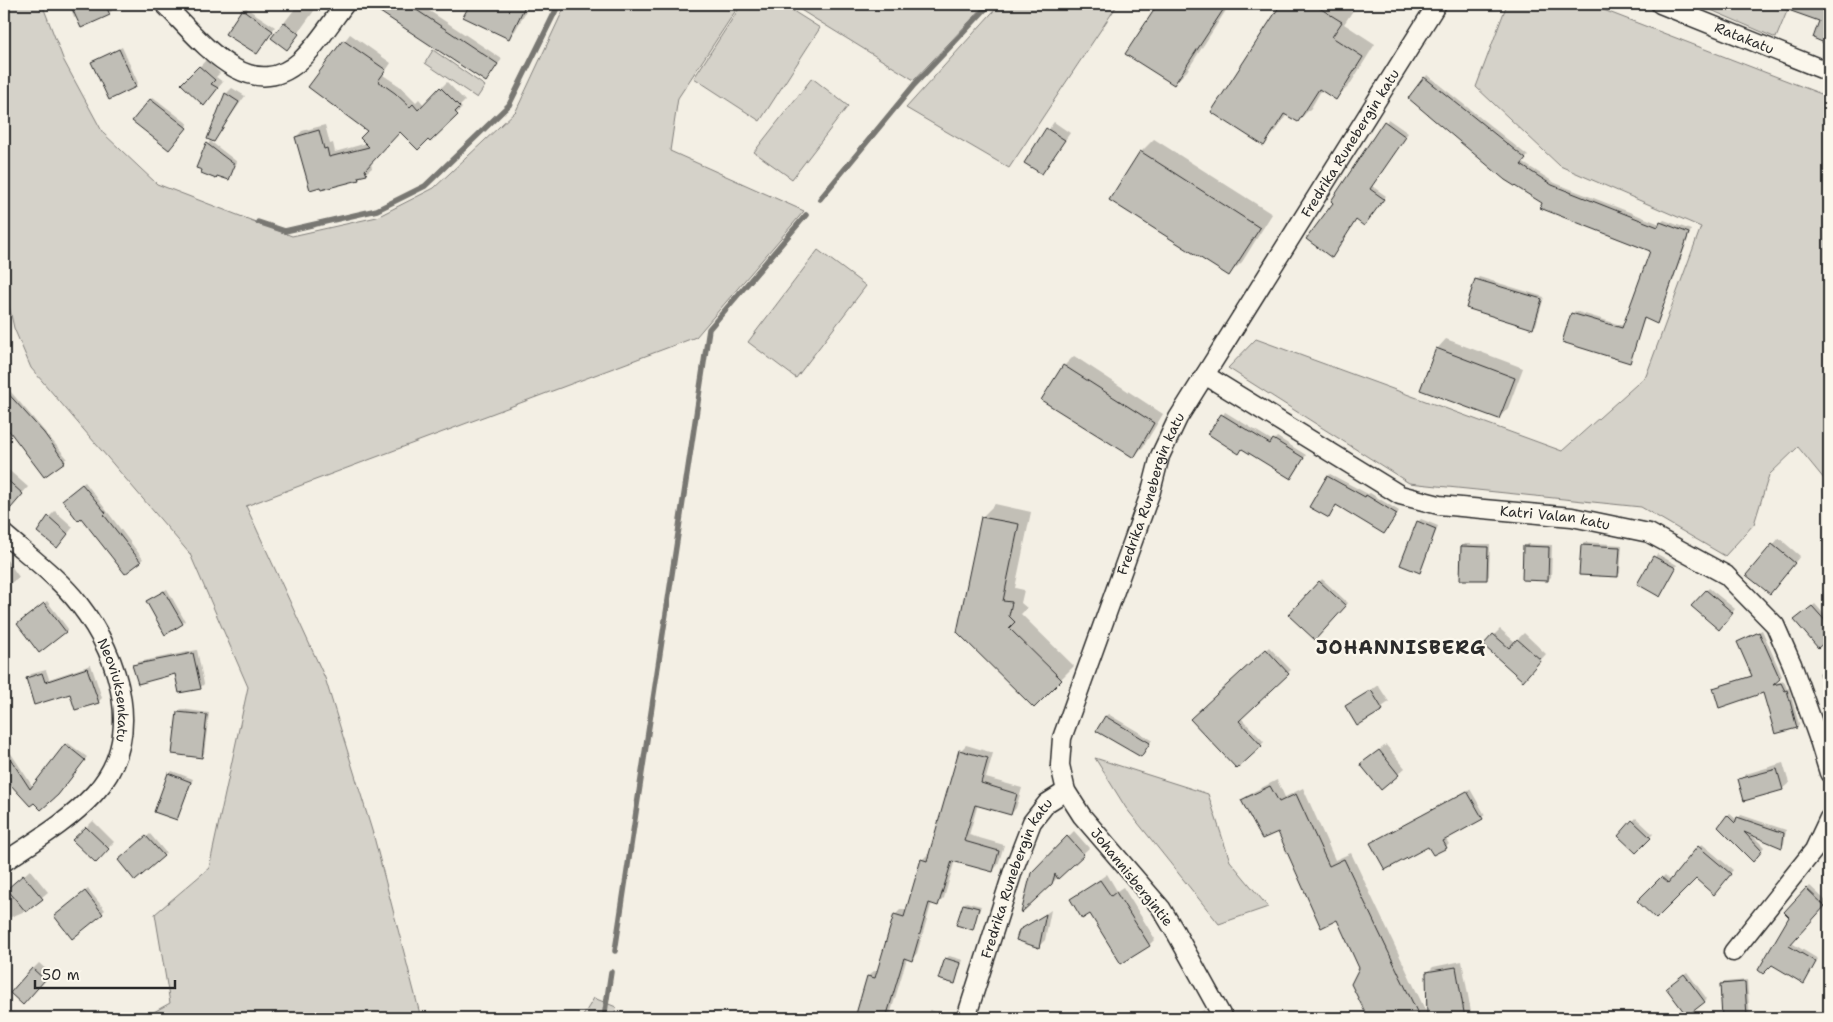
<svg xmlns="http://www.w3.org/2000/svg" width="1833" height="1022" font-family="'Shantell Sans',sans-serif">
<style>
.green{fill:#d5d2c9;stroke:#807e7a}
.shadow{fill:#0003}
.lines{fill:none;stroke-linecap:round;stroke-linejoin:round}
.stream{stroke:#787772;stroke-width:5.5}
.building{fill:#c0beb6;stroke:#2b2b2b}
.minor-casing{stroke:#2b2b2b;stroke-width:21}
.minor{stroke:#fbf7ec;stroke-width:18}
.labels{text-anchor:middle;dominant-baseline:central;stroke-width:4.5;stroke-linejoin:round;paint-order:stroke}
.street-label{font-size:14px;fill:#2b2b2b;stroke:#fbf7ec}
.district-label{font-size:19px;font-weight:bold;letter-spacing:1px;fill:#2b2b2b;stroke:#fbf7ec}
</style>
<rect width="100%" height="100%" fill="#f3efe4"/>
<filter id="ink" filterUnits="userSpaceOnUse"><feTurbulence type="fractalNoise" baseFrequency=".02" numOctaves="2"/><feDisplacementMap in="SourceGraphic" scale="10" xChannelSelector="R" yChannelSelector="G"/><feConvolveMatrix kernelMatrix="1 2 1 2 8 2 1 2 1" color-interpolation-filters="sRGB"/></filter>
<g filter="url(#ink)">
<g class="green">
<polygon points="4,4 42,4 64,61 103,133 157,184 292,236 377,217 434,188 516,111 566,4 740,4 678,98 670,151 804,211 696,337 246,506 325,678 374,837 421,1018 143,1018 170,1003 155,914 209,868 248,687 190,554 31,368 14,328 4,283"/>
<polygon points="742,4 782,4 820,28 760,121 694,78"/>
<polygon points="791,4 986,4 914,80"/>
<polygon points="1000,4 1118,4 1009,168 906,108"/>
<polygon points="1507,4 1588,4 1829,97 1829,485 1798,447 1769,475 1754,524 1725,556 1641,507 1409,483 1228,368 1256,339 1562,451 1646,376 1701,227 1560,166 1476,87"/>
<polygon points="1697,4 1790,4 1776,38"/>
<polygon points="433,50 485,86 477,98 425,63"/>
<polygon points="812,78 848,106 792,179 754,152"/>
<polygon points="818,250 866,286 796,378 748,342"/>
<polygon points="1095,758 1208,794 1230,861 1268,907 1219,924 1126,808"/>
<polygon points="594,998 616,1007 614,1018 536,1018 583,1016"/>
</g>
<g class="shadow">
<polygon points="70,4 109,4 112,11 81,26 77,17 74,18"/>
<polygon points="197,4 206,4 202,8"/>
<polygon points="295,4 319,4 289,45 273,37 294,10"/>
<polygon points="371,4 419,4 502,59 486,80"/>
<polygon points="471,4 530,4 515,31 509,37 465,16"/>
<polygon points="1160,4 1230,4 1187,71 1174,84 1127,54"/>
<polygon points="1282,4 1345,4 1354,9 1344,24 1375,44 1349,86 1336,98 1322,89 1311,108 1298,121 1287,114 1276,131 1263,144 1213,112"/>
<polygon points="1804,4 1829,4 1829,43 1814,38 1821,20 1801,13"/>
<polygon points="246,8 275,27 259,50 243,10"/>
<polygon points="350,34 391,63 383,75 401,87 416,102 419,99 424,105 447,82 465,101 460,106 462,108 430,140 401,130 371,163 372,168 358,179 296,137 302,131 325,125 330,144 333,143 335,152 367,143 369,131 310,87"/>
<polygon points="122,47 138,83 135,86 92,63"/>
<polygon points="206,60 220,73 216,77 223,82 204,104 183,84"/>
<polygon points="1427,75 1528,156 1522,162 1555,183 1660,224 1664,220 1691,230 1659,320 1657,322 1645,318 1629,361 1572,314 1575,311 1624,326 1651,250 1544,202 1425,78"/>
<polygon points="232,88 245,96 213,141 209,139 226,94"/>
<polygon points="153,97 188,124 171,146 134,121"/>
<polygon points="1388,119 1408,133 1372,186 1386,196 1366,221 1357,219 1334,254"/>
<polygon points="1054,122 1070,133 1042,173 1025,162"/>
<polygon points="1154,139 1272,214 1242,262 1229,274 1141,152"/>
<polygon points="210,141 237,162 229,179 198,167"/>
<polygon points="1479,277 1544,297 1536,325 1533,327 1476,280"/>
<polygon points="1446,339 1523,368 1508,408 1499,418 1437,349"/>
<polygon points="1074,356 1163,414 1143,447 1134,456 1064,366"/>
<polygon points="5,385 67,458 46,475 8,427 6,429 4,427"/>
<polygon points="1225,412 1273,441 1277,437 1306,455 1294,475 1291,477 1243,448 1239,452 1210,434"/>
<polygon points="4,466 28,487 9,508 4,503"/>
<polygon points="1330,474 1368,494 1370,493 1399,511 1384,533 1337,504 1329,516 1328,476"/>
<polygon points="85,482 143,559 140,561 68,495"/>
<polygon points="995,504 1031,512 1015,588 1024,590 1021,603 1027,608 1021,614 1074,666 1034,706 959,631 982,517"/>
<polygon points="55,511 73,527 63,540 49,517"/>
<polygon points="1421,519 1438,526 1420,571 1418,522"/>
<polygon points="1779,538 1800,556 1776,586 1748,575"/>
<polygon points="1585,542 1622,545 1620,573 1617,576 1582,545"/>
<polygon points="1465,544 1490,544 1489,576 1486,579 1463,546"/>
<polygon points="1527,544 1552,545 1551,577 1548,580 1524,547"/>
<polygon points="1657,554 1677,565 1662,593 1639,584"/>
<polygon points="4,556 19,577 4,588"/>
<polygon points="1322,579 1348,603 1315,638 1290,615"/>
<polygon points="1709,588 1735,609 1722,625 1706,591"/>
<polygon points="167,589 185,621 182,623 147,601"/>
<polygon points="47,601 68,629 65,632 21,621"/>
<polygon points="1815,604 1829,620 1829,637 1818,646 1799,618"/>
<polygon points="1500,629 1515,642 1524,633 1546,654 1529,673 1494,635"/>
<polygon points="1762,630 1782,676 1772,684 1784,681 1787,689 1789,688 1799,724 1797,727 1764,692 1714,688 1753,675 1739,642"/>
<polygon points="1269,647 1291,670 1241,718 1264,742 1237,768 1192,720"/>
<polygon points="197,650 204,684 200,688 176,672 134,666 138,662"/>
<polygon points="91,665 102,698 98,702 27,678 31,674 46,670 49,679"/>
<polygon points="1829,666 1829,696 1826,697 1819,673"/>
<polygon points="1378,685 1389,702 1357,724 1347,707"/>
<polygon points="181,709 209,713 204,754 201,757 178,712"/>
<polygon points="1108,714 1152,740 1143,753 1106,716"/>
<polygon points="68,743 87,757 60,791 41,808 11,782 4,786 4,757 10,752 33,787"/>
<polygon points="966,745 993,753 986,778 1022,788 1016,808 1011,814 978,804 969,835 1004,845 998,865 992,871 955,860 944,898 938,904 932,902 917,953 912,959 907,958 890,1015 887,1018 876,1018 857,1013 868,976 874,971 879,972 895,915 901,909 907,911 922,860 928,854 930,855 960,751"/>
<polygon points="1386,745 1405,768 1398,774 1368,758"/>
<polygon points="1783,763 1789,783 1782,789 1740,780 1746,774"/>
<polygon points="172,771 193,779 177,819 169,774"/>
<polygon points="1277,780 1285,797 1303,788 1335,860 1351,853 1428,1016 1427,973 1433,967 1462,961 1472,1018 1370,1018 1352,984 1360,968 1338,919 1279,830 1243,800 1249,794"/>
<polygon points="1470,789 1485,815 1445,838 1449,844 1446,847 1372,843"/>
<polygon points="1730,814 1737,820 1741,815 1786,830 1784,844 1781,847 1750,833 1764,847 1756,858 1728,816"/>
<polygon points="1636,818 1653,834 1636,852 1619,836"/>
<polygon points="93,821 114,842 96,861 74,840"/>
<polygon points="1074,831 1089,848 1052,883 1032,874"/>
<polygon points="150,834 166,853 163,855 122,858"/>
<polygon points="1702,844 1733,870 1717,890 1696,878 1639,901 1665,875 1671,881"/>
<polygon points="30,870 48,892 25,911 4,920 4,894 10,891 15,883"/>
<polygon points="1107,874 1117,891 1123,887 1155,939 1149,945 1090,912 1072,899"/>
<polygon points="1810,886 1827,902 1790,942 1818,959 1806,979 1772,963 1791,916 1786,912"/>
<polygon points="88,889 105,910 73,937 58,913"/>
<polygon points="966,902 981,906 973,928 964,904"/>
<polygon points="1051,910 1045,940 1039,946 1021,931"/>
<polygon points="949,956 963,960 955,983 946,959"/>
<polygon points="39,963 50,973 29,997 33,969"/>
<polygon points="1687,972 1707,999 1704,1001 1670,985"/>
<polygon points="1747,980 1750,1018 1723,1018 1721,984 1724,982"/>
<polygon points="930,1010 945,1015 944,1018 926,1018"/>
<polygon points="1204,1010 1208,1018 1187,1018"/>
</g>
<g class="lines">
<g class="stream">
<polyline points="820,199 914,85 990,4"/>
<polyline points="258,222 285,231 377,210 425,186 509,105 559,4"/>
<polyline points="615,951 709,329 806,215"/>
<polyline points="604,1018 611,972"/>
</g>
</g>
<g class="building">
<polygon points="70,4 105,4 110,15 81,28"/>
<polygon points="368,4 418,4 415,9 498,64 486,82"/>
<polygon points="470,4 526,4 509,39 463,17"/>
<polygon points="1158,4 1227,4 1174,85 1125,54"/>
<polygon points="1281,4 1313,4 1342,22 1332,37 1363,57 1336,100 1319,89 1298,122 1284,114 1264,146 1211,112"/>
<polygon points="1778,4 1829,4 1829,45 1813,38 1819,21 1777,6"/>
<polygon points="242,9 273,31 257,54 225,34"/>
<polygon points="284,22 299,34 287,50 271,38"/>
<polygon points="343,40 386,70 378,81 395,93 410,107 413,104 418,110 440,87 460,107 455,112 458,115 430,142 428,140 418,150 400,132 365,170 367,175 358,177 359,180 321,190 320,187 310,190 295,137 319,130 324,149 327,148 329,157 369,147 360,138 367,131 308,87"/>
<polygon points="119,49 136,87 109,100 91,62"/>
<polygon points="199,66 215,80 211,84 218,88 204,106 181,84"/>
<polygon points="1424,77 1526,159 1521,165 1552,185 1658,227 1660,222 1689,233 1657,324 1644,318 1630,363 1562,342 1571,313 1622,328 1650,251 1540,208 1542,203 1505,180 1408,98"/>
<polygon points="225,93 239,102 214,142 207,139"/>
<polygon points="150,99 187,128 169,150 132,121"/>
<polygon points="1384,121 1406,137 1370,189 1384,199 1364,226 1356,220 1332,258 1306,239 1333,203 1331,201"/>
<polygon points="1046,128 1065,140 1042,174 1024,163"/>
<polygon points="206,143 235,165 229,180 217,176 216,179 201,173 202,170 196,168"/>
<polygon points="1140,151 1260,228 1229,276 1109,200"/>
<polygon points="1475,279 1542,299 1533,329 1466,308"/>
<polygon points="1436,348 1515,378 1499,419 1420,390"/>
<polygon points="1063,365 1154,423 1134,458 1041,400"/>
<polygon points="4,389 44,433 65,462 44,477 4,424"/>
<polygon points="1221,414 1270,444 1273,439 1304,458 1291,479 1242,449 1239,454 1208,434"/>
<polygon points="1327,476 1365,497 1366,495 1397,514 1384,534 1336,505 1329,518 1309,507"/>
<polygon points="4,477 23,494 4,516"/>
<polygon points="82,484 106,513 104,515 141,562 125,574 81,518 78,521 62,500"/>
<polygon points="48,516 68,534 57,548 37,532"/>
<polygon points="981,517 1019,524 1003,601 1012,602 1009,616 1015,622 1009,628 1062,680 1034,708 957,632"/>
<polygon points="1417,521 1436,529 1420,573 1400,565"/>
<polygon points="1772,544 1795,563 1770,594 1746,575"/>
<polygon points="1581,545 1620,547 1618,577 1579,575"/>
<polygon points="1461,546 1488,547 1487,580 1460,580"/>
<polygon points="1523,546 1549,547 1548,581 1522,580"/>
<polygon points="1653,556 1676,568 1660,597 1637,584"/>
<polygon points="1319,581 1346,606 1315,640 1288,615"/>
<polygon points="1706,590 1733,613 1719,630 1691,606"/>
<polygon points="164,591 183,624 165,635 146,601"/>
<polygon points="44,603 66,632 39,653 17,624"/>
<polygon points="1812,606 1829,625 1829,638 1818,648 1794,620"/>
<polygon points="1759,632 1780,679 1773,685 1781,683 1785,691 1787,690 1797,728 1775,734 1763,693 1719,708 1713,688 1752,676 1737,642"/>
<polygon points="1493,634 1509,648 1517,639 1541,660 1523,681 1483,645"/>
<polygon points="1266,649 1289,674 1239,721 1262,746 1237,769 1190,719"/>
<polygon points="193,653 201,689 179,693 175,674 138,684 132,665"/>
<polygon points="87,668 99,703 75,710 70,694 34,705 26,678 42,673 45,682"/>
<polygon points="1371,690 1383,710 1357,726 1345,706"/>
<polygon points="177,712 207,715 202,758 172,754"/>
<polygon points="1105,716 1150,743 1141,757 1096,731"/>
<polygon points="65,744 85,760 58,795 41,810 34,803 30,806 10,784 4,788 4,749 30,789"/>
<polygon points="959,750 988,758 981,783 1017,794 1011,815 975,805 964,841 999,851 993,872 952,861 938,906 929,903 912,961 904,958 886,1018 872,1018 856,1014 867,976 875,978 894,914 904,917 921,859 927,861"/>
<polygon points="1379,750 1399,775 1381,790 1360,764"/>
<polygon points="1777,769 1783,790 1744,801 1738,779"/>
<polygon points="168,773 191,782 177,820 154,812"/>
<polygon points="1270,786 1279,802 1296,794 1329,866 1344,859 1420,1018 1368,1018 1351,984 1359,968 1337,920 1321,928 1278,832 1262,839 1241,800"/>
<polygon points="1467,791 1483,819 1443,841 1447,848 1433,855 1428,847 1385,870 1370,843"/>
<polygon points="1727,815 1735,823 1737,817 1784,833 1782,848 1744,832 1762,851 1753,862 1718,827"/>
<polygon points="1632,820 1651,838 1636,853 1618,836"/>
<polygon points="86,827 109,849 96,863 72,840"/>
<polygon points="146,836 164,856 135,881 118,860"/>
<polygon points="1067,836 1084,855 1058,879 1055,874 1052,884 1021,913 1031,873"/>
<polygon points="1698,846 1731,874 1714,895 1696,879 1656,919 1637,901 1661,877 1668,883"/>
<polygon points="23,875 43,899 26,912 7,889"/>
<polygon points="1100,880 1111,896 1116,892 1150,946 1121,964 1090,914 1082,919 1070,899"/>
<polygon points="1806,888 1825,906 1789,946 1816,962 1804,984 1772,965 1763,974 1758,970 1789,917 1784,912"/>
<polygon points="85,891 103,914 72,939 54,916"/>
<polygon points="963,904 979,908 973,930 956,925"/>
<polygon points="1046,914 1039,948 1016,940 1019,930"/>
<polygon points="945,958 961,963 955,984 938,979"/>
<polygon points="1456,967 1465,1018 1427,1018 1426,972"/>
<polygon points="32,968 45,980 23,1005 10,993"/>
<polygon points="1684,974 1705,1002 1687,1016 1666,988"/>
<polygon points="1745,982 1747,1018 1722,1018 1720,984"/>
</g>
<g class="lines">
<g class="minor-casing">
<g id="minor">
<path d="M164,4C199,38 248,107 300,61C316,47 332,21 345,4"/>
<path id="s1" d="M1660,4L1829,72"/>
<path id="s2" d="M1205,375L1400,495L1439,505L1572,517L1649,533L1726,575L1775,625L1792,664L1819,740L1829,737"/>
<path id="s3" d="M4,534C29,556 58,577 79,604C120,657 146,738 94,794C68,822 35,841 4,862"/>
<polyline points="1819,740 1829,773"/>
<polyline points="1733,952 1814,850 1829,818"/>
<path id="s4" d="M966,1018L1013,871L1032,822L1047,803L1066,791"/>
<path id="s5" d="M1223,1018L1176,933L1161,908L1082,816L1066,791L1060,765L1062,738L1151,491L1160,456L1178,418L1437,4"/>
</g>
</g>
<use href="#minor" class="minor"/>
</g>
</g>
<g class="labels">
<g class="street-label">
<text stroke="none"><textPath href="#s1" startOffset="91">Ratakatu</textPath></text>
<text stroke="none"><textPath href="#s5" startOffset="996">Fredrika Runebergin katu</textPath></text>
<text stroke="none"><textPath href="#s5" startOffset="591">Fredrika Runebergin katu</textPath></text>
<text stroke="none"><textPath href="#s2" startOffset="386">Katri Valan katu</textPath></text>
<text stroke="none"><textPath href="#s3" startOffset="198">Neoviuksenkatu</textPath></text>
<text transform="translate(1132 877) rotate(51)">Johannisbergintie</text>
<text stroke="none"><textPath href="#s4" startOffset="149">Fredrika Runebergin katu</textPath></text>
</g>
<g class="district-label">
<text x="1401" y="647">JOHANNISBERG</text>
</g>
</g>
<rect width="1833" height="1022" fill="none" stroke="#fbf7ec" stroke-width="20"/>
<rect x="10" y="10" width="1813" height="1002" fill="none" stroke="#2b2b2b" stroke-width="2" filter="url(#ink)"/>
<path d="M35 980v8h140v-8" fill="none" stroke="#2b2b2b" stroke-width="2.5"/>
<text x="42" y="980" font-size="15" fill="#2b2b2b" stroke="#fbf7ec" stroke-width="4" paint-order="stroke">50 m</text>
</svg>
